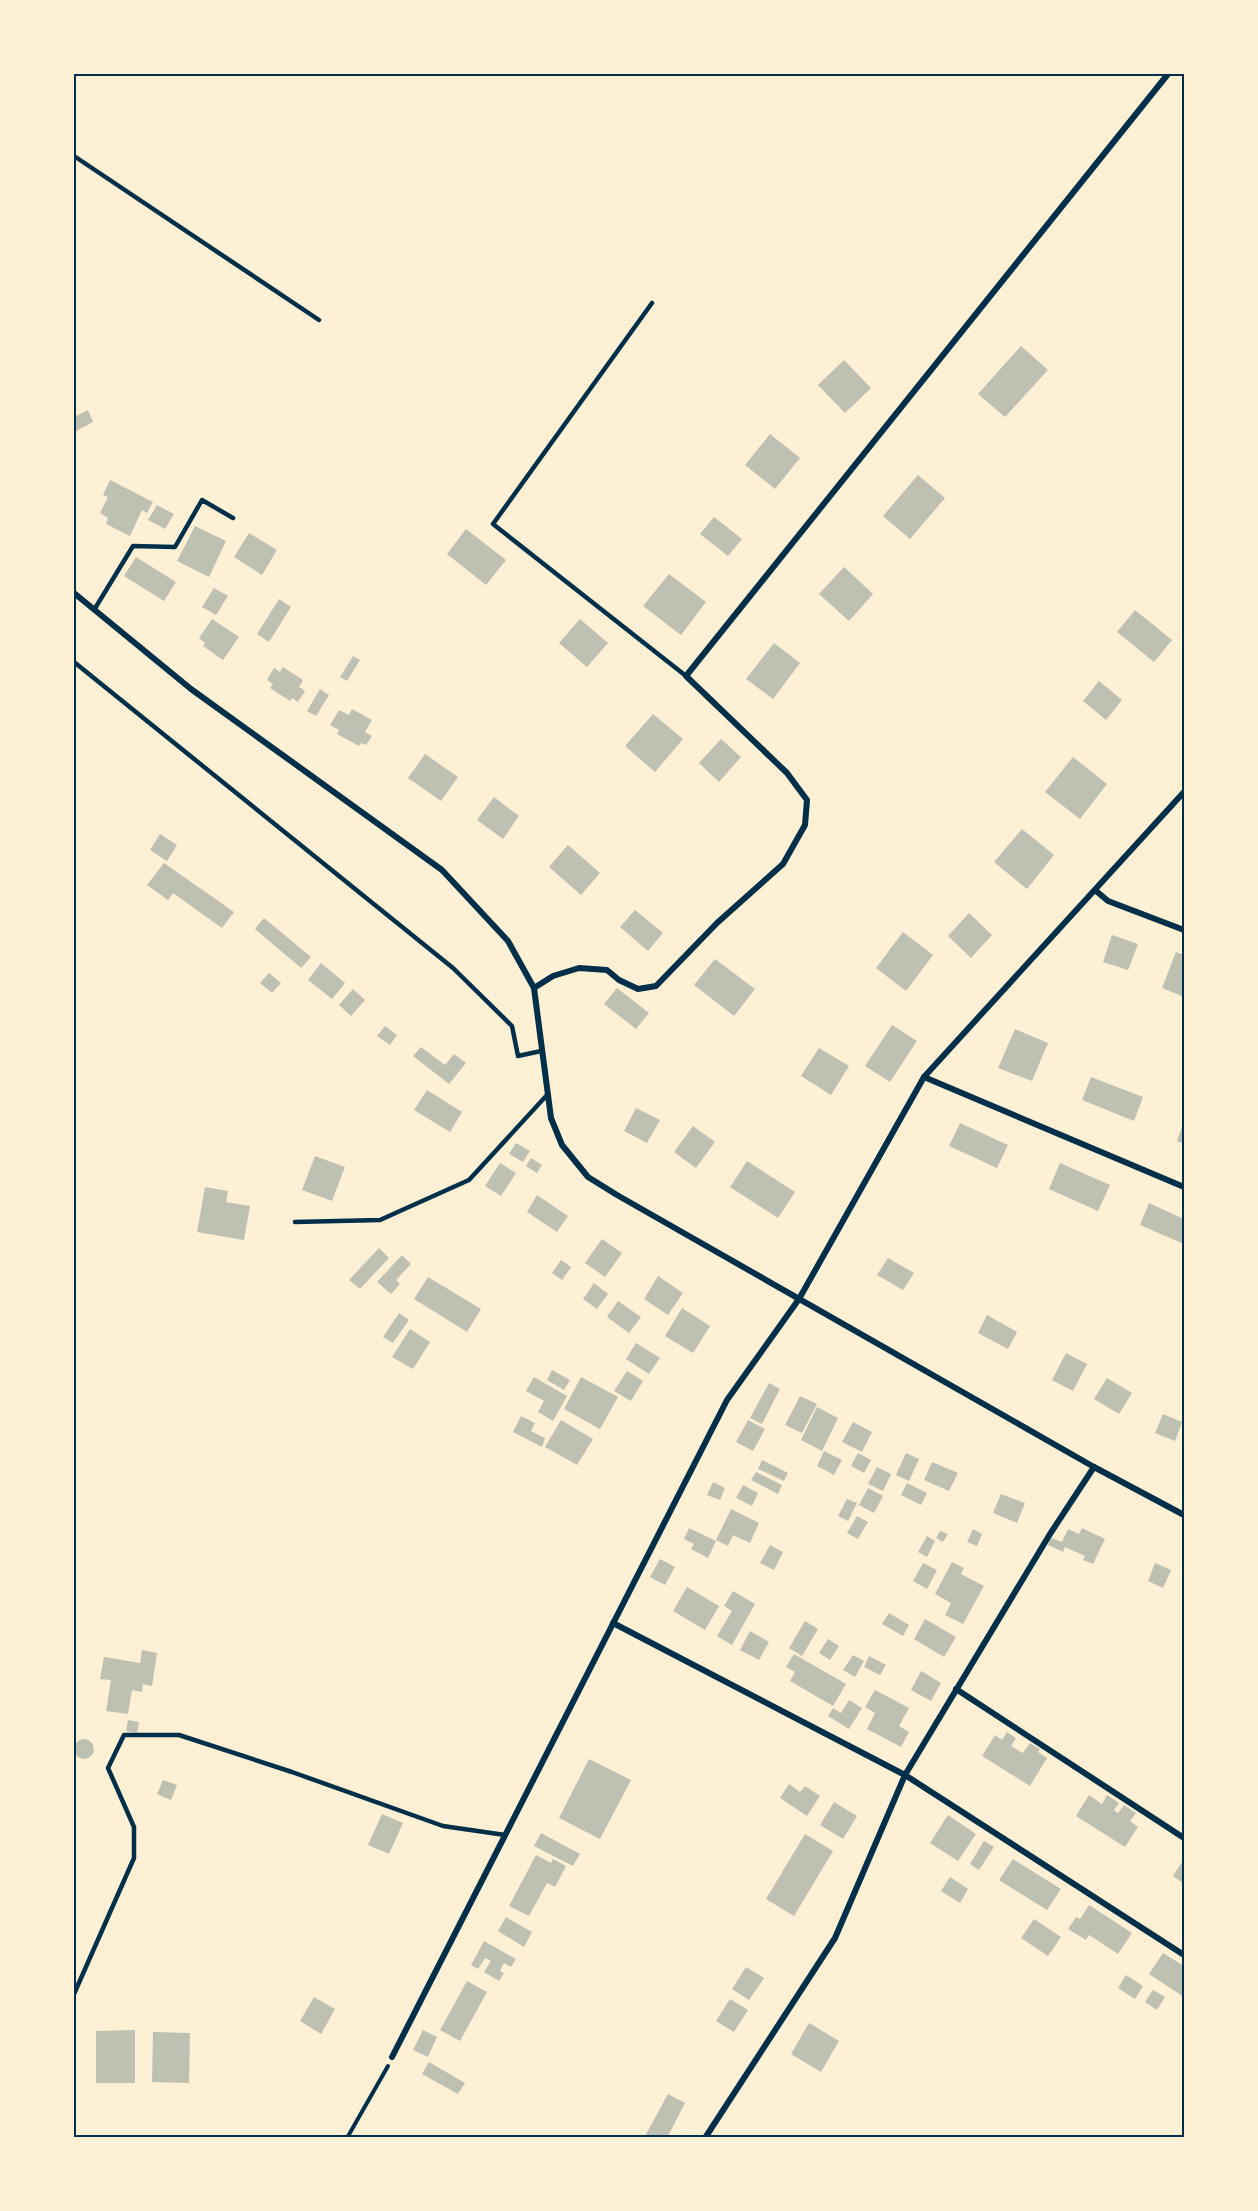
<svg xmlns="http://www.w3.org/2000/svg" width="1258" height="2211" font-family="Barlow,sans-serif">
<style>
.building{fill:#bec0b2}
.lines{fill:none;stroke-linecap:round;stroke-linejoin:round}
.path{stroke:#003049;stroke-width:4}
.service{stroke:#003049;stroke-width:4.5}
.minor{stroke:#003049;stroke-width:6}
.neatline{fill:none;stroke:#003049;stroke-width:2}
</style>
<rect width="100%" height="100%" fill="#fdf0d5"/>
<g class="building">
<polygon points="1021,346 1048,370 1005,417 978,394"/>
<polygon points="844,360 871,388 845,413 818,385"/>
<polygon points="88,410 93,422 74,432 74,417"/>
<polygon points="770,434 800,458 775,489 745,465"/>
<polygon points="918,475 945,498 910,539 883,516"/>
<polygon points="110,480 153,502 147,513 142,510 130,536 106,524 108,518 100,513 108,497 103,495"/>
<polygon points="157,505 174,514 165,529 148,520"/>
<polygon points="714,517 742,539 728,556 700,534"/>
<polygon points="195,526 226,541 209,577 177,561"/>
<polygon points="466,529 506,560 486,585 447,554"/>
<polygon points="249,533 277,550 262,575 234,557"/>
<polygon points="136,557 176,582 164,601 124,576"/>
<polygon points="844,567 873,594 849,621 819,594"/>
<polygon points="669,574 706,602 681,635 643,606"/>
<polygon points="214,588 228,596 216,615 202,607"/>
<polygon points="279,599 291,607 269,642 257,634"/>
<polygon points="1135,610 1172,640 1154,662 1117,632"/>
<polygon points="212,619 239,637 223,660 203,646 205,643 199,638"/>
<polygon points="580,619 608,643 587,667 559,643"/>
<polygon points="774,643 800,663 773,699 746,679"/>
<polygon points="353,656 360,660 347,681 340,677"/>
<polygon points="283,667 303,680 299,687 305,691 298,702 292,698 290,701 270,688 273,684 267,680 274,668 280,672"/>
<polygon points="1099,681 1122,700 1106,720 1083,701"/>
<polygon points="320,689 329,695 316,716 307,711"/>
<polygon points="352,709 372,720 365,732 372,736 366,745 361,743 359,746 337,734 339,730 330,725 339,710 349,715"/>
<polygon points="653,714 683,739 655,772 625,746"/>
<polygon points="721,739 741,757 719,782 699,763"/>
<polygon points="425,754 458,777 441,801 408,778"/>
<polygon points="1073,757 1107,784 1080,819 1045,792"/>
<polygon points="494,797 519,816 503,839 477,820"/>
<polygon points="1022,829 1054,855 1027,889 994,862"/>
<polygon points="160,834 177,845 167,861 150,850"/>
<polygon points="568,845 600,873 581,895 549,867"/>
<polygon points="164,863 234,912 222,928 173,893 168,900 147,885"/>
<polygon points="635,910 663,933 648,951 620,927"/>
<polygon points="969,913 992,935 971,958 948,936"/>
<polygon points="264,918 311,957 301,968 255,929"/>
<polygon points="903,932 933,955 906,991 876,968"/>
<polygon points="1112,935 1138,944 1128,970 1103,962"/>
<polygon points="1176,952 1184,955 1184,997 1162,988"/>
<polygon points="715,959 755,989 734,1016 694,985"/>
<polygon points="321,963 345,983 332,999 308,980"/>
<polygon points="269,973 281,983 272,993 260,983"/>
<polygon points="617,988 649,1013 636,1029 604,1004"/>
<polygon points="353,989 365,1000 351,1016 339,1005"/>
<polygon points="892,1025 917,1041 890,1082 865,1066"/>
<polygon points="385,1026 397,1035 390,1045 377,1036"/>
<polygon points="1015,1029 1048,1043 1032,1081 998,1068"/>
<polygon points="421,1047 445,1065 454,1054 466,1063 449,1084 413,1056"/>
<polygon points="819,1048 849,1066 831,1095 801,1076"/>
<polygon points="1091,1077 1143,1097 1134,1121 1082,1100"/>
<polygon points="427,1090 462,1112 450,1132 414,1110"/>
<polygon points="636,1108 660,1120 647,1143 624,1131"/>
<polygon points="1184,1121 1184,1144 1177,1141"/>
<polygon points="960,1123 1008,1145 997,1168 949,1146"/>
<polygon points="693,1126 715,1142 696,1168 674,1152"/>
<polygon points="516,1143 530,1151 523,1162 509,1154"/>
<polygon points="315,1156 345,1167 332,1201 302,1190"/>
<polygon points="531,1158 542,1165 537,1173 526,1166"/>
<polygon points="747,1161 795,1192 778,1218 730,1187"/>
<polygon points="500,1163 516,1173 501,1196 485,1186"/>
<polygon points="1060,1163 1110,1185 1098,1211 1049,1189"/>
<polygon points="205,1187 228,1191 226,1202 250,1206 244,1240 197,1232"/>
<polygon points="537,1195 568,1216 557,1232 527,1212"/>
<polygon points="1149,1203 1184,1219 1184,1244 1140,1225"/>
<polygon points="602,1239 622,1253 605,1277 585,1263"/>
<polygon points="379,1248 389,1258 360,1289 349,1280"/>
<polygon points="402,1255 411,1264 396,1280 400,1284 391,1294 377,1282"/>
<polygon points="888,1258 914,1273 903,1290 877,1275"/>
<polygon points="561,1260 571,1267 562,1280 552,1273"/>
<polygon points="658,1276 683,1293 668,1315 644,1299"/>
<polygon points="428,1277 481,1309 467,1332 414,1299"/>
<polygon points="594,1283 608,1294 597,1309 583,1299"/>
<polygon points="618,1301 641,1317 629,1333 607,1317"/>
<polygon points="682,1308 710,1326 693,1353 665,1336"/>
<polygon points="399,1313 409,1320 393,1343 383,1337"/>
<polygon points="987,1315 1017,1332 1008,1349 978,1333"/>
<polygon points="410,1329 430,1342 413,1369 392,1357"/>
<polygon points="636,1343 660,1358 649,1374 626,1359"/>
<polygon points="1066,1353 1087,1364 1073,1391 1052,1380"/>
<polygon points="552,1370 570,1380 564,1390 547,1380"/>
<polygon points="627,1371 643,1381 631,1401 614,1391"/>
<polygon points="534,1377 567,1396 553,1421 538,1412 544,1401 526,1391"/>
<polygon points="581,1377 618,1397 600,1429 564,1409"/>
<polygon points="1107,1378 1132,1393 1119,1414 1094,1399"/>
<polygon points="769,1383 780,1389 762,1424 750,1418"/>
<polygon points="800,1396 817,1404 802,1433 785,1425"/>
<polygon points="817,1407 838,1418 822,1451 801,1440"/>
<polygon points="1163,1414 1182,1422 1175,1441 1155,1433"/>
<polygon points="521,1416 535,1423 531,1431 545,1438 542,1447 513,1432"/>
<polygon points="561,1420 593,1439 577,1465 545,1447"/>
<polygon points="748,1420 765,1429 753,1451 736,1442"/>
<polygon points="853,1422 872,1432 862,1452 842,1442"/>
<polygon points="824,1451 842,1460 834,1475 817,1466"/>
<polygon points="858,1453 871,1460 864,1473 851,1466"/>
<polygon points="906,1453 919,1459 909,1481 896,1475"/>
<polygon points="762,1460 788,1473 784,1481 758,1469"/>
<polygon points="932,1462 958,1473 949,1491 924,1480"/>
<polygon points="877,1467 891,1474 883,1491 868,1484"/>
<polygon points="756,1472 782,1485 778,1494 751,1480"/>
<polygon points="713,1482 725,1488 720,1500 707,1495"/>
<polygon points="907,1483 927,1493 921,1505 901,1495"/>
<polygon points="743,1485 758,1493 752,1506 736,1498"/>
<polygon points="868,1488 883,1496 874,1513 859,1505"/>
<polygon points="1001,1494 1025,1503 1017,1523 993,1513"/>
<polygon points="847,1499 857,1503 848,1521 838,1516"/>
<polygon points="731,1509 759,1523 750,1543 733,1535 728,1546 716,1540"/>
<polygon points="857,1516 868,1522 858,1539 847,1533"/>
<polygon points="689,1528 716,1541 708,1558 691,1549 694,1544 684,1539"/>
<polygon points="1082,1528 1105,1539 1093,1564 1083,1560 1085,1556 1065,1547 1063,1552 1048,1545 1051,1538 1062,1542 1068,1529 1079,1534"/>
<polygon points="973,1529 982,1534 977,1546 967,1542"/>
<polygon points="940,1531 948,1534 943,1542 936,1538"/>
<polygon points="927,1536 935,1541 927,1557 918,1552"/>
<polygon points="770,1545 783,1552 774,1570 760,1563"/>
<polygon points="660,1559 675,1567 665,1585 650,1577"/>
<polygon points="952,1562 964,1568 961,1574 984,1586 963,1624 945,1615 951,1603 935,1594"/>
<polygon points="923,1563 937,1570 927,1589 913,1581"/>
<polygon points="1155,1563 1171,1570 1163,1588 1148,1581"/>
<polygon points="687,1587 719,1606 705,1630 673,1611"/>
<polygon points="733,1591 755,1604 732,1645 717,1636 732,1611 724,1606"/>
<polygon points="889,1613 909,1625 903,1636 882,1624"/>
<polygon points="925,1619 956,1637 944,1657 914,1639"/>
<polygon points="805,1621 818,1629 802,1656 789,1648"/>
<polygon points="750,1631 769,1642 759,1660 740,1650"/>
<polygon points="828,1639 839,1646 830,1660 819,1653"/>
<polygon points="142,1650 157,1653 152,1686 143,1684 142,1692 132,1690 128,1714 106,1711 111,1680 100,1679 104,1657 140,1663"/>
<polygon points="794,1654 846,1684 833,1706 790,1681 795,1672 786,1667"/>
<polygon points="853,1655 864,1661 855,1677 843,1670"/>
<polygon points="869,1656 886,1665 880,1675 864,1667"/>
<polygon points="921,1671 941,1683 931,1701 911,1690"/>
<polygon points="875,1690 909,1708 899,1726 909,1732 901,1747 867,1729 875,1713 865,1707"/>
<polygon points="849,1700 862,1708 849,1729 828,1716 833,1708 841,1713"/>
<polygon points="128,1720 139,1722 137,1733 126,1731"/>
<polygon points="1007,1732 1016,1738 1011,1746 1023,1753 1030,1743 1040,1749 1038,1752 1047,1758 1030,1786 982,1756 995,1735 1002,1740"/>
<circle cx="84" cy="1749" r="10"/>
<polygon points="589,1759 631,1780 600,1839 559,1818"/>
<polygon points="163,1780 177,1785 171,1800 157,1794"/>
<polygon points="789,1784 800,1792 805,1786 820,1796 807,1816 780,1798"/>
<polygon points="1089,1795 1102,1804 1107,1795 1119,1803 1114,1810 1118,1813 1124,1805 1136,1813 1130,1821 1138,1827 1125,1847 1076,1816"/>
<polygon points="834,1802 857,1816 843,1839 820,1825"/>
<polygon points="382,1814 403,1823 389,1854 368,1845"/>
<polygon points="948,1815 976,1834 958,1861 930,1843"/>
<polygon points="541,1833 580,1854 573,1866 534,1846"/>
<polygon points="805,1834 833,1851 794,1916 766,1899"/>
<polygon points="984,1841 994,1847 979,1870 970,1864"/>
<polygon points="536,1855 551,1863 553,1859 566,1866 555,1887 547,1883 529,1916 509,1906"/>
<polygon points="1013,1859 1061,1889 1047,1910 999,1880"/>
<polygon points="1184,1859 1184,1884 1173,1876"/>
<polygon points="950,1877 968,1889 960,1903 941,1891"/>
<polygon points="1089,1905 1132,1933 1118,1954 1089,1935 1086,1940 1068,1929 1076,1917 1080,1919"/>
<polygon points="506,1917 532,1932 524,1947 498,1931"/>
<polygon points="1034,1919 1061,1937 1048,1956 1021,1938"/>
<polygon points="484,1941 516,1959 511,1967 504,1963 500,1971 504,1973 499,1981 484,1972 491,1961 485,1958 478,1969 471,1965"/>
<polygon points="1163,1953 1184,1966 1184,1997 1149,1974"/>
<polygon points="746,1967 764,1978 749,2000 732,1989"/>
<polygon points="1126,1975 1143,1986 1135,1999 1118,1988"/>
<polygon points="467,1981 487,1992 460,2041 440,2030"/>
<polygon points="1153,1990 1165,1997 1157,2010 1145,2002"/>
<polygon points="314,1997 335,2009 321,2034 300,2021"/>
<polygon points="730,1999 748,2010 734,2032 716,2021"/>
<polygon points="809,2023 839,2041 821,2072 791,2054"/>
<polygon points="135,2030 135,2083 96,2083 96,2031"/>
<polygon points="423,2030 437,2037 428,2057 413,2050"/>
<polygon points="153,2032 190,2033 189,2083 152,2082"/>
<polygon points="429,2062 465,2083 458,2094 422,2074"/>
<polygon points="668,2094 685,2103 667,2138 644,2138"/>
<rect x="95" y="2135" width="72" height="3"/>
</g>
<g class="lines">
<polyline class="path" points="347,2138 388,2066"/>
<g class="service">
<polyline points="74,156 319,320"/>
<polyline points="652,303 493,524 686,676"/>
<polyline points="94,610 133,546 175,547 202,500 233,518"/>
<polyline points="74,662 453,968 512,1026 518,1056 541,1051"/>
<polyline points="295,1222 380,1220 469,1180 547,1095"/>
<polyline points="74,1994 134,1858 134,1827 108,1768 124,1735 179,1735 292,1772 443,1826 505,1835"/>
</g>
<g class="minor">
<polyline points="74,593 191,689 442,870 508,941 534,988 551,1118 562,1145 588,1177 617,1195 1094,1467 1184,1515"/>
<polyline points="1095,890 1108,901 1184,930"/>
<polyline points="534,988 553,976 579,968 607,970 619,980 638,989 656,986 717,923 783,864 805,825 807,800 787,773 686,676 1168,74"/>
<polyline points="924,1077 1184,1187"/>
<polyline points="613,1623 905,1775 1184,1955"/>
<polyline points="956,1689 1184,1838"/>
<polyline points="392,2057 727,1400 799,1299 924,1077 1184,792"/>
<polyline points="705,2138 835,1938 905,1775 1050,1534 1094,1467"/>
</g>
</g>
<rect width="1258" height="2211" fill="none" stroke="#fdf0d5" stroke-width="150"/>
<rect x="75" y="75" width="1108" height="2061" class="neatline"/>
</svg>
